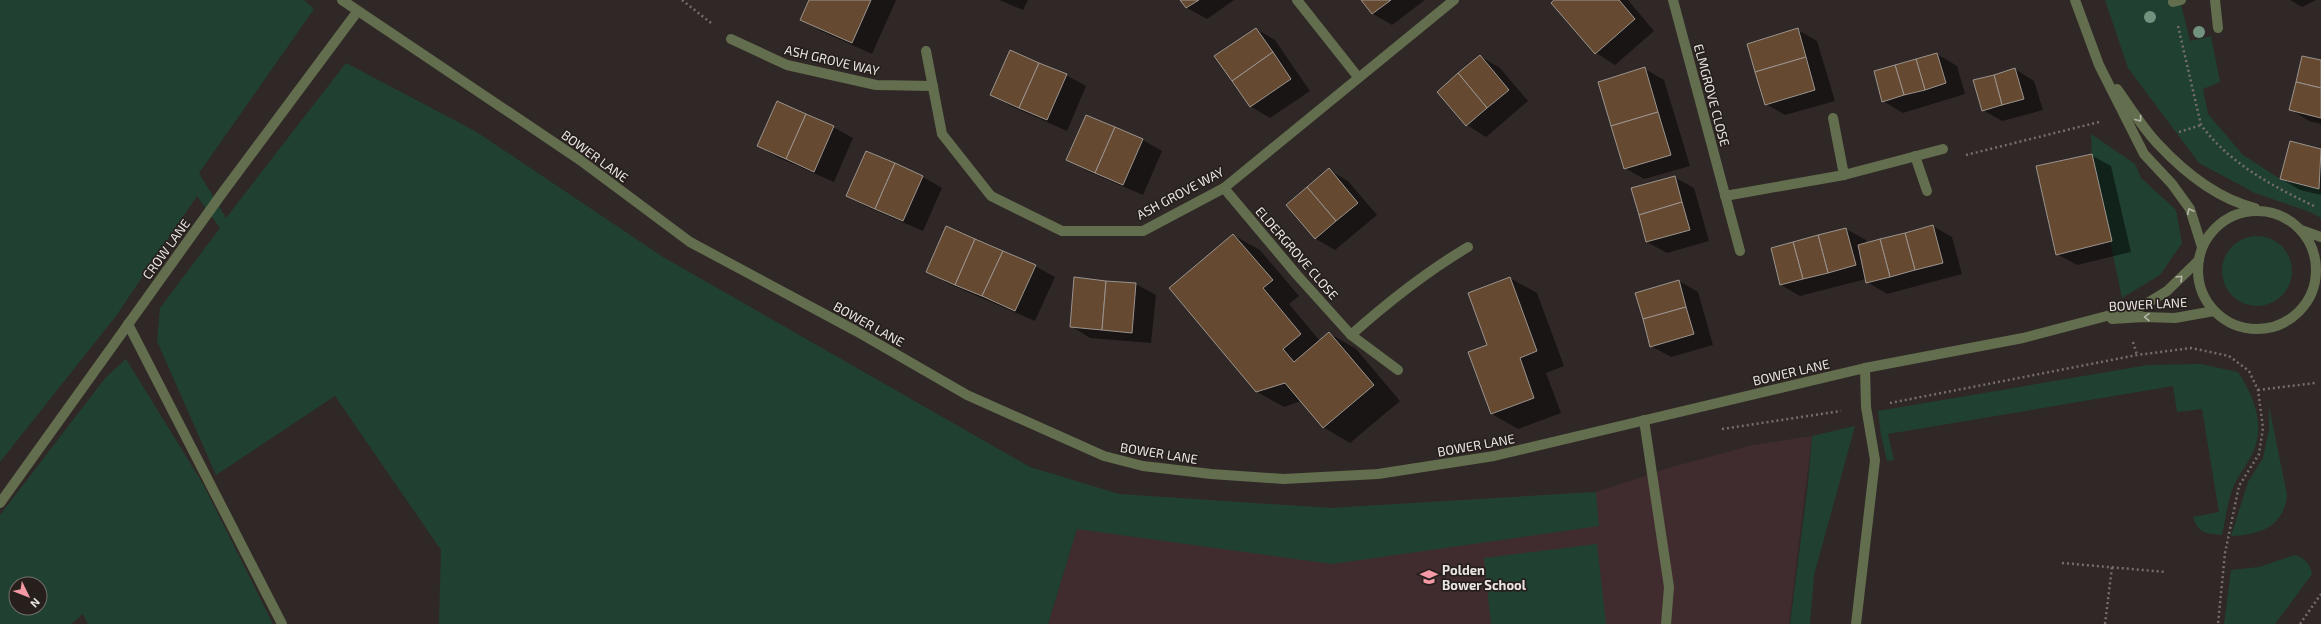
<svg xmlns="http://www.w3.org/2000/svg" width="2321" height="624" font-family="'Exo 2',sans-serif">
<style>
.education{fill:#402c2f}
.green{fill:#204132;fill-rule:evenodd}
.shadow{fill:#0007}
.building{fill:#654931;stroke:#9b948e}
.lines{fill:none;stroke-linecap:round;stroke-linejoin:round}
.path{stroke:#756e6c;stroke-width:2.5;stroke-dasharray:2 3;stroke-linecap:butt}
.service{stroke:#636e4e;stroke-width:10}
.minor{stroke:#636e4e;stroke-width:10}
.tree{fill:#70927f}
.oneway{stroke:#b3b5a7}
.labels{text-anchor:middle;dominant-baseline:central;stroke-width:3.5;stroke-linejoin:round;paint-order:stroke}
.street-label{font-size:13px;fill:#e9e4e2;stroke:#261f1c}
.poi-label{font-size:13px;font-weight:bold;fill:#e9e4e2;stroke:#261f1c;text-anchor:start}
</style>
<rect width="100%" height="100%" fill="#302826"/>
<polygon class="education" points="1812,436 1789,624 1048,624 1077,529 1087,484 1119,494 1330,508 1596,492 1672,467 1753,445"/>
<g class="green">
<polygon points="0,0 304,0 314,9 199,173 226,218 346,63 475,131 663,257 1030,467 1119,494 1330,508 1596,492 1599,526 1332,564 1077,529 1048,624 439,624 441,550 335,396 216,475 157,341 160,308 220,228 197,196 116,316 0,462"/>
<polygon points="2105,0 2180,0 2190,41 2211,36 2220,82 2203,89 2208,114 2243,155 2280,179 2321,190 2321,218 2310,212 2255,193 2199,163 2128,68"/>
<polygon points="2091,134 2135,164 2141,178 2176,210 2182,243 2160,275 2122,298 2092,154"/>
<circle cx="2257" cy="271" r="35"/>
<path d="M126,359L203,484L273,624H88L83,614L71,624H0V515L106,377ZM16,584H40V608H16Z"/>
<path d="M2201,364L2238,372C2255,398 2267,429 2250,458C2246,466 2241,472 2237,479C2228,496 2226,516 2222,535C2205,533 2199,534 2193,517L2219,512L2202,409L2177,412L2173,386L1888,434L1894,460L1887,461L1881,435L1878,411L2148,365Z"/>
<path d="M2269,406L2287,495C2284,527 2259,535 2231,536L2248,482L2263,458L2269,429Z"/>
<polygon points="1855,426 1814,575 1810,624 1790,624 1808,484 1812,436"/>
<polygon points="1597,544 1606,624 1491,624 1484,558"/>
<path d="M2295,555C2305,559 2310,563 2312,574L2275,624H2224L2231,570L2259,567Z"/>
</g>
<g class="shadow">
<polygon points="810,0 896,0 872,54 821,31 801,19"/>
<polygon points="999,0 1028,0 1023,10"/>
<polygon points="1182,0 1234,0 1207,19 1187,8"/>
<polygon points="1362,0 1425,0 1392,25 1373,14"/>
<polygon points="1555,0 1628,0 1654,31 1615,65 1596,53"/>
<polygon points="2290,0 2316,0 2302,7"/>
<polygon points="1256,29 1275,40 1310,91 1270,118 1250,106"/>
<polygon points="1798,30 1817,41 1835,101 1785,115 1766,104"/>
<polygon points="1937,54 1957,66 1965,94 1903,113 1883,101"/>
<polygon points="1480,56 1500,68 1528,101 1486,137 1467,125 1438,92"/>
<polygon points="2321,61 2321,124 2309,121 2290,109"/>
<polygon points="1645,69 1664,80 1690,166 1644,179 1625,168"/>
<polygon points="2015,69 2034,81 2043,110 2002,121 1983,110"/>
<polygon points="1066,75 1086,86 1067,131 1011,106 991,95"/>
<polygon points="1087,116 1143,140 1162,151 1143,195 1087,171 1067,159"/>
<polygon points="833,127 853,138 834,182 777,157 758,146"/>
<polygon points="2290,142 2321,150 2321,195 2300,190 2281,179"/>
<polygon points="2091,155 2111,166 2131,252 2077,265 2057,254"/>
<polygon points="1329,170 1348,181 1377,215 1335,250 1316,239 1287,205"/>
<polygon points="923,177 942,188 923,231 867,207 847,196"/>
<polygon points="1674,177 1694,188 1709,241 1667,253 1647,242 1632,189"/>
<polygon points="1933,226 1952,237 1962,274 1887,294 1867,282 1866,279 1800,296 1781,285 1772,248 1846,229 1866,240 1867,244"/>
<polygon points="1233,235 1260,250 1299,296 1289,304 1320,341 1329,333 1356,349 1400,401 1350,443 1323,427 1301,401 1284,407 1257,392"/>
<polygon points="1035,266 1055,277 1035,321 947,283 927,271"/>
<polygon points="1075,278 1136,284 1156,295 1151,343 1090,338 1071,326"/>
<polygon points="1510,278 1537,293 1564,366 1546,373 1561,413 1518,429 1492,414 1488,345 1469,293"/>
<polygon points="1679,281 1698,292 1713,345 1671,357 1651,346"/>
</g>
<g class="building">
<polygon points="809,0 871,0 852,43 800,20"/>
<polygon points="1180,0 1199,0 1186,8"/>
<polygon points="1361,0 1391,0 1372,14"/>
<polygon points="1554,0 1619,0 1635,19 1595,54 1551,3"/>
<polygon points="1256,28 1273,52 1232,81 1214,56"/>
<polygon points="1798,28 1806,57 1755,72 1747,44"/>
<polygon points="1010,50 1039,63 1019,108 990,95"/>
<polygon points="1273,52 1291,79 1250,107 1232,81"/>
<polygon points="1937,53 1946,83 1925,90 1916,59"/>
<polygon points="1480,55 1509,90 1487,108 1458,73"/>
<polygon points="2302,56 2321,60 2321,88 2296,82"/>
<polygon points="1806,57 1815,90 1765,105 1755,72"/>
<polygon points="1916,59 1925,90 1904,95 1895,65"/>
<polygon points="1039,63 1067,74 1047,120 1019,108"/>
<polygon points="1895,65 1904,95 1882,102 1874,71"/>
<polygon points="1645,67 1658,112 1611,126 1598,82"/>
<polygon points="2015,68 2024,99 2002,105 1994,75"/>
<polygon points="1458,73 1487,108 1466,126 1437,92"/>
<polygon points="1994,75 2002,105 1982,111 1973,80"/>
<polygon points="2296,82 2321,88 2321,118 2289,110"/>
<polygon points="777,101 806,114 786,159 757,146"/>
<polygon points="1658,112 1671,155 1624,169 1611,126"/>
<polygon points="806,114 834,126 814,172 786,159"/>
<polygon points="1086,115 1115,127 1095,173 1066,160"/>
<polygon points="1115,127 1143,139 1123,185 1095,173"/>
<polygon points="2290,141 2321,149 2319,189 2280,179"/>
<polygon points="866,151 895,163 875,209 846,196"/>
<polygon points="2092,154 2112,241 2056,255 2036,166"/>
<polygon points="895,163 923,176 903,221 875,209"/>
<polygon points="1329,168 1358,203 1336,221 1307,187"/>
<polygon points="1675,176 1682,202 1639,215 1631,188"/>
<polygon points="1307,187 1336,221 1315,239 1286,205"/>
<polygon points="1682,202 1690,230 1646,242 1639,215"/>
<polygon points="1933,225 1943,263 1915,270 1905,233"/>
<polygon points="946,226 975,239 955,285 926,272"/>
<polygon points="1846,228 1856,265 1828,273 1818,235"/>
<polygon points="1905,233 1915,270 1890,277 1880,239"/>
<polygon points="1233,234 1273,280 1263,288 1301,334 1283,349 1294,362 1329,332 1374,385 1323,428 1285,383 1256,392 1169,288"/>
<polygon points="1818,235 1828,273 1803,279 1793,242"/>
<polygon points="975,239 1003,251 982,296 955,285"/>
<polygon points="1880,239 1890,277 1866,283 1858,245"/>
<polygon points="1793,242 1803,279 1780,285 1771,248"/>
<polygon points="1003,251 1036,265 1015,311 982,296"/>
<polygon points="1074,277 1106,281 1102,330 1070,327"/>
<polygon points="1510,277 1537,351 1520,358 1534,398 1491,414 1468,352 1487,345 1468,293"/>
<polygon points="1679,280 1686,307 1643,319 1635,293"/>
<polygon points="1106,281 1136,283 1132,333 1102,330"/>
<polygon points="1686,307 1694,334 1650,347 1643,319"/>
</g>
<g class="lines">
<g class="path">
<polyline points="682,0 711,23"/>
<path d="M2178,26L2201,125C2229,163 2272,186 2314,206"/>
<polyline points="2179,132 2201,125"/>
<polyline points="1966,155 2099,122"/>
<polyline points="2133,342 2137,355"/>
<polyline points="2258,390 2315,383"/>
<polyline points="1890,403 2137,355 2191,348 2229,356 2249,371 2258,390 2263,428 2259,454 2239,486 2225,553 2218,624"/>
<polyline points="1722,429 1841,411"/>
<polyline points="2062,563 2166,572"/>
<polyline points="2105,624 2112,567"/>
<polyline points="2300,624 2321,594"/>
</g>
<g class="service">
<polyline points="128,324 282,624"/>
<polyline points="1644,420 1669,587 1666,624"/>
<polyline points="1856,624 1875,460 1866,407 1865,368"/>
</g>
<g class="minor">
<polyline points="342,0 580,160 690,242 856,331 967,395 1104,456 1143,466 1211,474 1284,479 1378,474 1494,456 1865,368 2023,338 2141,307 2167,291 2199,260"/>
<polyline points="1297,0 1358,77"/>
<polyline points="1673,0 1740,251"/>
<polyline points="2075,0 2099,65 2144,154 2172,184 2190,209 2202,247"/>
<polyline points="2215,0 2218,28"/>
<polyline points="2173,2 2181,0"/>
<polyline points="731,39 787,65 876,85 933,86"/>
<polyline points="926,51 942,134 991,196 1062,231 1143,231 1224,188 1454,0"/>
<path d="M2117,89C2130,107 2142,127 2157,143C2183,171 2218,199 2255,208"/>
<polyline points="1833,118 1844,175"/>
<polyline points="1915,156 1927,191"/>
<polyline points="1224,188 1297,275 1351,335 1398,370"/>
<polyline points="1725,196 1844,175 1943,149"/>
<circle cx="2257" cy="270" r="59"/>
<polyline points="2301,230 2321,237"/>
<polyline points="2112,319 2144,317 2175,318 2214,311"/>
<path d="M1351,335C1388,302 1426,272 1468,247"/>
<polyline points="0,503 223,192 357,12"/>
</g>
</g>
<g class="tree">
<circle cx="2150" cy="17" r="6"/>
<circle cx="2199" cy="32" r="6"/>
</g>
<defs><path id="oneway-chevron" d="M-2-3.5L2.5 0L-2 3.5" fill="none" stroke-width="1.6" stroke-linecap="round" stroke-linejoin="round"/></defs>
<g class="oneway">
<use href="#oneway-chevron" transform="translate(2139 119) rotate(54)"/>
<use href="#oneway-chevron" transform="translate(2190 211) rotate(-116)"/>
<use href="#oneway-chevron" transform="translate(2180 278) rotate(-45)"/>
<use href="#oneway-chevron" transform="translate(2147 317) rotate(-179)"/>
</g>
<defs>
<g id="school-bare" transform="scale(1.38)"><path d="M0-5L7-2L0 1L-7-2ZM-4 1L0 2.5L4 1V4Q0 6-4 4Z" fill="#f49aa6" stroke="#261f1c" stroke-width="2.5" paint-order="stroke"/></g>
</defs>
<g fill-rule="evenodd">
<use href="#school-bare" x="1429" y="577"/>
</g>
<g class="labels">
<g class="street-label">
<text transform="translate(832 60) rotate(13)">ASH GROVE WAY</text>
<text transform="translate(1712 95) rotate(75)">ELMGROVE CLOSE</text>
<text transform="translate(595 156) rotate(36)">BOWER LANE</text>
<text transform="translate(1180 193) rotate(-28)">ASH GROVE WAY</text>
<text transform="translate(166 249) rotate(-54)">CROW LANE</text>
<text transform="translate(1297 253) rotate(49)">ELDERGROVE CLOSE</text>
<text transform="translate(2148 304) rotate(-3)">BOWER LANE</text>
<text transform="translate(869 324) rotate(29)">BOWER LANE</text>
<text transform="translate(1791 372) rotate(-13)">BOWER LANE</text>
<text transform="translate(1476 445) rotate(-10)">BOWER LANE</text>
<text transform="translate(1159 453) rotate(9)">BOWER LANE</text>
</g>
<g class="poi-label">
<text x="1442" y="570">Polden<tspan x="1442" dy="15">Bower School</tspan></text>
</g>
</g>
<g transform="translate(28 596) rotate(133)"><circle r="19" fill="#261f1c" stroke="#746e6b"/>
<path d="M0-3L7 15L0 10L-7 15Z" fill="#f49aa6"/>
<text y="-6" font-size="11" font-weight="bold" text-anchor="middle" fill="#e9e4e2">N</text>
</g>
</svg>
